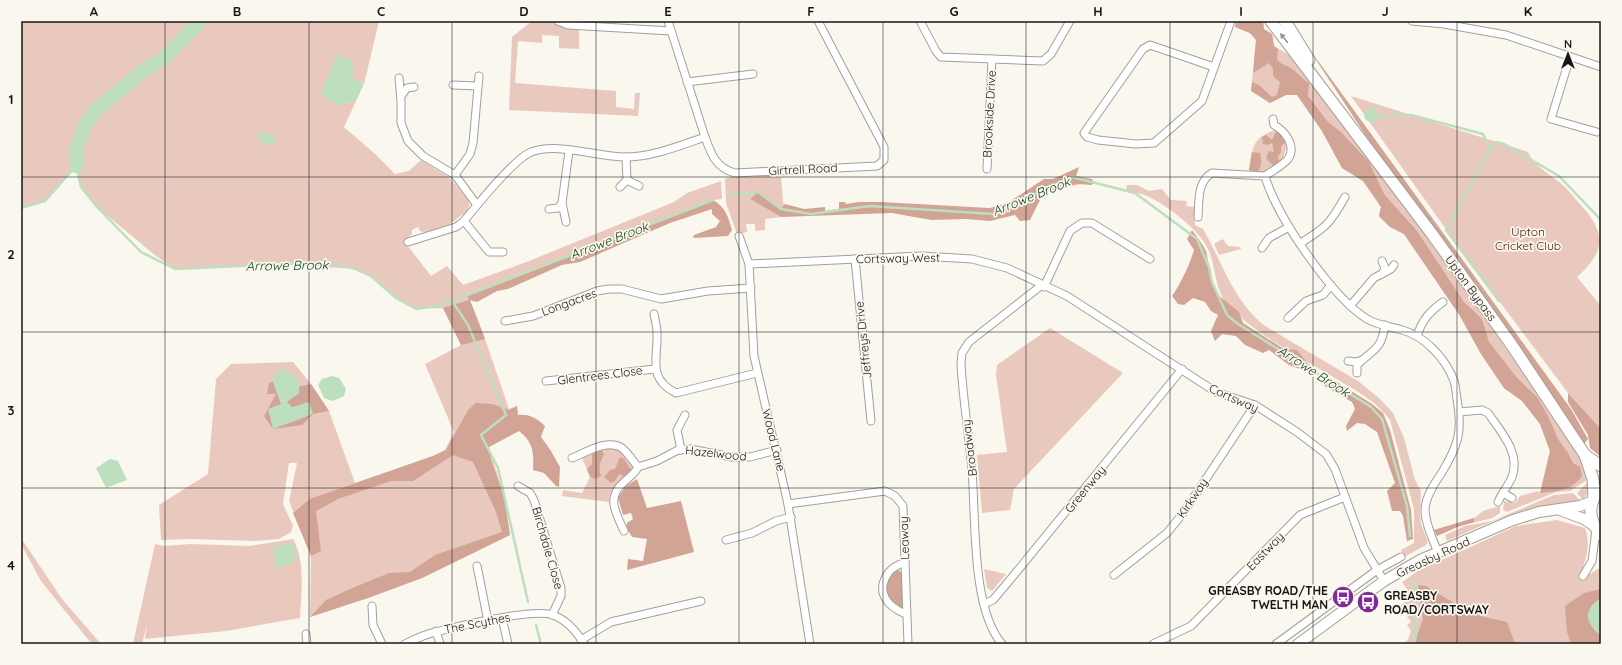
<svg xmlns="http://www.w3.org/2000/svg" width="1622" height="665" font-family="Quicksand,sans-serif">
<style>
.green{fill:#e9c9be}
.forest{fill:#d2a495}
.water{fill:#bddfbe}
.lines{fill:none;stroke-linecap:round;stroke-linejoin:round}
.stream{stroke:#bddfbe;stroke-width:2.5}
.river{stroke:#bddfbe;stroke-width:14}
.minor-casing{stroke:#a2a098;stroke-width:9}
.secondary-casing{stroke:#a2a098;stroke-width:12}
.primary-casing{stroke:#a2a098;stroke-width:13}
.minor{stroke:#fff;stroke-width:7}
.secondary{stroke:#fff;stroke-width:10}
.primary{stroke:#fff;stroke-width:11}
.oneway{fill:#979796}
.grid{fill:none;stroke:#181715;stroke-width:1;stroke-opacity:0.55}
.labels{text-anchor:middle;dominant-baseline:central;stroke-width:3.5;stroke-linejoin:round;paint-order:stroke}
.street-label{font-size:12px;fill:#181715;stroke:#faf7ef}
.park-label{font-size:12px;fill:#4f1804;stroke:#faf7ef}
.poi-label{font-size:12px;font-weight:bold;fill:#181715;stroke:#faf7ef;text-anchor:end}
.water-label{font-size:13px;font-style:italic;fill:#16471d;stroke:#faf7ef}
.neatline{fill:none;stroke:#181715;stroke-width:1.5}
.grid-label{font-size:13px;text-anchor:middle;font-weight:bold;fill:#181715}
</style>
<rect width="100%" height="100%" fill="#faf7ef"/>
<g class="green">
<polygon points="21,21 379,21 364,84 352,77 338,105 356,101 344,127 374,153 395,174 409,171 421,160 450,178 469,201 469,206 466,212 450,224 425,233 420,231 418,227 412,230 412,234 404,241 431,276 447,266 463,285 529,261 674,202 687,193 721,181 722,199 713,200 468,295 485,339 509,409 517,406 519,431 489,447 504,496 510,535 422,578 368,598 310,617 311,556 289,501 297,463 289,463 283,504 293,526 291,532 279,539 256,541 189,539 161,540 159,505 208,474 216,379 231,364 293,362 311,384 329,411 355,483 433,456 445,450 454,432 425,364 461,345 443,308 416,309 396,298 371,276 356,269 295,265 175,269 156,256 97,207 81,187 76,167 45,201 21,208"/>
<polygon points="532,21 551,21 568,28 579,29 579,49 559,48 559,36 542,35 542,43 518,41 515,83 616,91 616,107 634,109 635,93 640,93 638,116 509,110 512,37"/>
<polygon points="1236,21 1263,21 1264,29 1272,34 1274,46 1289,55 1323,95 1461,283 1582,459 1590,478 1570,491 1556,492 1507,512 1503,510 1504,501 1515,503 1520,496 1538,491 1540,493 1550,451 1540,424 1522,401 1504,388 1481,354 1460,316 1404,234 1390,227 1379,216 1381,207 1363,181 1342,168 1322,131 1297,95 1286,95 1270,103 1251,91 1256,40 1250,33 1235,27"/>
<path d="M1351,96L1528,152C1534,166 1547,172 1558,181C1566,187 1573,196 1579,203C1606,232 1607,250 1577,277L1601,306V429L1568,393L1455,242Z"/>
<path d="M1276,130L1284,137L1287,145L1283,159L1262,173L1249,172C1252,150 1251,137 1276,130Z"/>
<polygon points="781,176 783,203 785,204 781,209 758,192 750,199 781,217 765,219 765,230 755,231 755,224 746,224 747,232 737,234 726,203 725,179 730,177"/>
<path d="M1127,185H1137L1149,191L1162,189L1171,200L1187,201L1186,206L1194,207L1195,225L1203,229C1223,263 1233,301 1265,326L1358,381L1379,398L1393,413L1404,438L1415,480L1421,491L1420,513L1421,524L1428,542L1426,545L1404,557L1401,550L1414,543V509L1390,420C1377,402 1357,391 1338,380C1301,357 1258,337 1228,305C1215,291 1216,268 1209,251C1201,231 1168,206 1149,197C1143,193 1133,193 1126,191Z"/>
<polygon points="1223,239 1228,246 1240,247 1241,249 1219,255 1214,244"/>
<polygon points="1050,328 1123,373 1014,489 1010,510 982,513 977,455 1007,452 996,375 997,365"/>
<path d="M613,448C622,451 633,460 633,470C624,481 609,485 609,502L562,496L563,490L582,493L590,477L582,458L583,457L605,449Z"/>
<polygon points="1588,482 1590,490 1583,500 1577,493"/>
<path d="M1573,493L1580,500C1565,505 1549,504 1534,508C1504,515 1475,529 1447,541L1445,535L1465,526L1492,521L1554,495Z"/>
<polygon points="1500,506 1500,513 1492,518 1457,527 1437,536 1434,530 1474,518 1483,511"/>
<path d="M1557,520L1585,528C1591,544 1586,558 1581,574L1585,577L1601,567V644H1403L1408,640L1411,631L1407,625L1411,622L1400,606L1409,599L1406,595L1409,593L1402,582L1418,571L1516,526Z"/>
<polygon points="21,538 62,599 101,644 93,644 86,637 41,581 21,544"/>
<path d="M293,539C306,561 301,594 300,618L226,631L145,639L147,624L142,644H133L155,544L164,546L190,544L250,546Z"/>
<polygon points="984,569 1006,574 992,591 987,588"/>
</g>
<g class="forest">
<path d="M1236,21H1263L1264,29L1272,34L1274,46L1278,49L1277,60C1282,65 1286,65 1291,68C1297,72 1302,79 1309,83L1308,96L1328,122L1341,132L1369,162L1384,194L1417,231L1464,302L1482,319L1489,342L1517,378L1537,397L1548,416L1558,439L1568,453L1573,463L1580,467L1582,476C1571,491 1558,491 1540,493L1550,451L1540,424L1522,401L1504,388L1481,354L1460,316L1404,234L1390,227L1379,216L1381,207L1363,181L1342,168L1322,131L1297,95H1286L1270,103L1251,91L1252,82L1259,85L1272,97L1277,95L1280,82L1273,76V69L1269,63L1253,73L1256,40L1250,33L1235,27Z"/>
<polygon points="1305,43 1571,409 1588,439 1584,444 1368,139"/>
<polygon points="1279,130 1286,142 1281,146 1281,152 1278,157 1279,162 1274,166 1266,158 1269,151 1274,152 1272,143 1268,145 1263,144 1262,137 1266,135 1272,140 1275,133"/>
<path d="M1252,152L1260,153C1262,161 1262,166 1257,173L1249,170Z"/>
<path d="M1079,167L1076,176L1092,179L1094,183L1091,185C1075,183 1076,185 1062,189C1055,191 1050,190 1043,194L1030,220L1020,221L1015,215L990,221L966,219L931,220L892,213L781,217L750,199L758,192L781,209L785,204L804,209L825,207V211L839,209V202H845L846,204L859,202H881L990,208L1009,202L1044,179H1053Z"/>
<path d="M713,200C726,208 728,216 732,230L728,236L693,238L694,235L716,227L720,221L712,214V209L670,223L580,262L562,265L508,289L497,291L477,302L470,300L485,339L461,345L443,308L469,300L467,295Z"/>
<path d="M1192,230L1202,244L1206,251L1212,282L1218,295L1239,312L1243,323L1284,349L1297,350L1310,366L1305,371L1289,365L1269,350L1263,353L1245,345L1236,336L1222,334L1215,341L1211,331L1218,315L1211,311L1205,302L1193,298L1184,305L1178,304L1172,296C1181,283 1189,266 1194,250L1187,239Z"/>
<polygon points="1329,377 1372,404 1383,413 1390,430 1411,510 1413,539 1407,541 1403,516 1400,511 1392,511 1387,491 1395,483 1377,432 1365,424 1357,423 1347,431 1346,426 1355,409 1352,402 1323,385"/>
<polygon points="283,378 297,387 311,384 329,411 313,414 302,425 273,429 264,416 276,394 267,394 269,383"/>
<polygon points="1568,393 1601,429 1601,457 1590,448 1588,435 1568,402"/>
<path d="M476,403L492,404L509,410L517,406L518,415C530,414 536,418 545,426L541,437L551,451L560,467L559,487L556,486L544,473L533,470C534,452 533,442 519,431L489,447L491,460L504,496L510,535L422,578L368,598L310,617L326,600L350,589L389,573L410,572L435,555L502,532L496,512L473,462L453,455L413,481H391L338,499L316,511L321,551L311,556L293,513L310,499L433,456L446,450L468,410Z"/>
<path d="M602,450L604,455C600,461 598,468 601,476L596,479L590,477L587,469L592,464V454Z"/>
<polygon points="620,457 624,459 632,471 625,477 619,474 615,481 611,483 604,477 610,470 615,469"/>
<polygon points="637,479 647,508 681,501 694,552 627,570 628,559 643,561 647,539 632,537 626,527 627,523 633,519 631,513 623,515 618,498 625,487"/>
<polygon points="1474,518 1474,522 1457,527 1437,536 1434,530"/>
<path d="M897,569L902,573L903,609L889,600C884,585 885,579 897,569Z"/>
<polygon points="1418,585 1426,586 1472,614 1507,622 1515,644 1414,644 1423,619"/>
<polygon points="1601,589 1601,644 1571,644 1567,632 1565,606 1584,593"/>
</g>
<g class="water">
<polygon points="337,54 354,62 352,77 364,84 356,101 338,105 321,94"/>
<circle cx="1371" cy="115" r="7"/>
<polygon points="264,133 276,137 274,142 266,146 258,138 259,134"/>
<polygon points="284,369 299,381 299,393 287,402 292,407 309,402 313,414 273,429 268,409 281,404 273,382 276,373"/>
<polygon points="332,376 339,378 346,389 344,396 333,401 324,398 318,385 322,379"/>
<polygon points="110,459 118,461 127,480 106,488 96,468"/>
<polygon points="292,543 295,549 294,562 277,569 273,547"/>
<path d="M1601,598V636C1585,623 1582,610 1601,598Z"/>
</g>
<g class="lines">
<g class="stream">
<polyline points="1378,116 1411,115 1483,134 1490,150 1446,230 1499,301"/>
<polyline points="1490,149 1496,142 1504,144 1559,176 1601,220"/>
<polyline points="76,166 81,187 97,207 141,252 175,269 327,262 356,269 371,276 396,298 416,309 442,305 713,200"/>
<polyline points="730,195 758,192 781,209 811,214 870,206 993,214 1072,177 1135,193 1197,239 1209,267 1212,282 1227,315 1238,324 1371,407 1382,419 1407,506 1410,536"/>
<polyline points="21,208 45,201 76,166"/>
<polyline points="452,301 468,325 506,415 481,435 498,468 528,602"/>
<path d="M1413,582C1415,594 1418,634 1414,644"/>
<polyline points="536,625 541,644"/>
</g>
<polyline class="river" points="76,166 77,148 86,123 96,110 143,71 164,58 200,21"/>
<g class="minor-casing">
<g id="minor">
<polyline points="558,21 568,25 671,31"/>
<path d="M668,21L705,137C711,154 716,168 735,173L877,166L884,160V147L818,21"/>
<polyline points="920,21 936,51 941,57 1043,61 1051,54 1070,21"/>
<polyline points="1412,21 1444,24 1506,35 1601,67"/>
<polyline points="1570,57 1551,119 1597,132"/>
<polyline points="1214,67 1150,45 1143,49 1084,133 1087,137 1098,140 1136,144 1154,143 1202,101 1231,21"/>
<polyline points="399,78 401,101 401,123 408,141 423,156 455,175 477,205"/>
<polyline points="687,82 753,74"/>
<polyline points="453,85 477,86"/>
<polyline points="401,96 407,88 414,87"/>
<polyline points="626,157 627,180 639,186"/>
<polyline points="987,169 992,59"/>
<polyline points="455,175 470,154 473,143 479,76"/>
<path d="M1265,176C1276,216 1332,297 1367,319C1377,325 1392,327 1402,330C1425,336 1446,359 1454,381C1456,387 1456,394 1457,399C1463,432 1458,446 1441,474C1434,484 1426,496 1425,509C1425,524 1433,539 1438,553"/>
<path d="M1265,176C1272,171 1282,166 1288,159C1297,146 1285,131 1274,125L1273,119"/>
<polyline points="620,187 627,180"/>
<polyline points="549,209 558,208 562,203"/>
<path d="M1198,217C1199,203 1197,181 1212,173L1265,176"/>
<polyline points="464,221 489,252 503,252"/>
<polyline points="566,222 562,203 569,151"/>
<polyline points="739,236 749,264 754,356 788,504 810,644"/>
<path d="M408,242L456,227L464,221C477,205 513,161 529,153C555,141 597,157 625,157C652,157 679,146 705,137"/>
<path d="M1301,243C1326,227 1330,224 1345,197"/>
<polyline points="1262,248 1269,238 1289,227"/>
<polyline points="855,259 871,421"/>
<polyline points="1382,261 1385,268 1382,274"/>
<polyline points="749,264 921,256 972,259 1007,268 1067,296 1216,392 1255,405 1297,432 1326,454 1335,469 1364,548 1384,581"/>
<polyline points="1044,287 1070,231 1082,223 1092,223 1150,259"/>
<polyline points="1350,306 1374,278 1391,269 1394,265"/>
<path d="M654,314C655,320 657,326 657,333C658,360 647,378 676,393L757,373"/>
<polyline points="1288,318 1306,301 1323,295 1331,285"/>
<polyline points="505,321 533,316 597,291 609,289 622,289 661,299 708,291 751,288"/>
<path d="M1417,336C1422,320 1430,311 1443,302"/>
<polyline points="1348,361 1357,362 1362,360"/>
<path d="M1357,373V365C1374,348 1381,351 1385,325"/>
<polyline points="546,381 655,369"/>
<path d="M1459,412L1482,410L1488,413C1501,432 1521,453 1512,477C1508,486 1502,493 1498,502"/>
<polyline points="681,450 677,430 685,415"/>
<path d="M572,458C585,453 608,438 622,448C628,453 633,461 638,467"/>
<polyline points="518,486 530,493 534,500 561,588 561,596 552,615"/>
<polyline points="1503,493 1512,498"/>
<polyline points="788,504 885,491 895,496 903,506 908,644"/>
<path d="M624,531C616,513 606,498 623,483C629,477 634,475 638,467L657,461L678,450L690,449L732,457H750L777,450"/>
<polyline points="726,540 752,533 776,521 791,517"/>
<path d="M905,562C900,564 892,568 889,572C874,592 888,607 906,614"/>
<polyline points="477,566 488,621"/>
<polyline points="1114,575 1167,533 1184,512 1255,405"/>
<polyline points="1583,576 1592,561 1596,530"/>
<polyline points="984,604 993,600 1014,575 1182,369"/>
<polyline points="372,606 373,625 382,644"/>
<polyline points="502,618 508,644"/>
<polyline points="436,631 440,644"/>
<polyline points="306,634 307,644"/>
<polyline points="581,640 611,622 701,601"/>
<path d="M405,644C415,639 425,634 436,632C458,626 534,608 553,615C566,620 577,632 584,644"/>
<path d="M1002,644C971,608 976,517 972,470C969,435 963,400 961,364L962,353L969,342L1042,285"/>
<polyline points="1153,644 1191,626 1300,515 1345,497"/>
<polyline points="1276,644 1377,570 1401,557"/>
</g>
</g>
<g class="secondary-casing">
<g id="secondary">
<polyline points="1560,510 1584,519 1593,525"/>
<polyline points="1298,644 1384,581 1420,560 1513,520 1539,512 1580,506 1593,501"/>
</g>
</g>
<g class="primary-casing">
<g id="primary">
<polyline points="1271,21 1432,234 1511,344 1585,455 1593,479 1594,498"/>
<polyline points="1285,21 1309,60"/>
<polyline points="1585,455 1601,466"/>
<path d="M1601,489C1586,502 1589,522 1601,535"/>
</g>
</g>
<use href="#minor" class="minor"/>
<use href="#secondary" class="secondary"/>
<use href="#primary" class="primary"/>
</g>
<defs><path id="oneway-solid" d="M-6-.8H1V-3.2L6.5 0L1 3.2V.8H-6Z"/></defs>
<use class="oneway" href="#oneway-solid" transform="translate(1284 38) rotate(-128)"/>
<path class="grid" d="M165,21V644M309,21V644M452,21V644M596,21V644M739,21V644M883,21V644M1026,21V644M1170,21V644M1313,21V644M1457,21V644M21,177H1601M21,332H1601M21,488H1601"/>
<defs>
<g id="bus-disc" transform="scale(1.15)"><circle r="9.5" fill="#822b98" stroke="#faf7ef"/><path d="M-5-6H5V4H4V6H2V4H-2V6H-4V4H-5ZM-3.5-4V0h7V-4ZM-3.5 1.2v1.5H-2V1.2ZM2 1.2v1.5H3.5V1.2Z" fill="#fff"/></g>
</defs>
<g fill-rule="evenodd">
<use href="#bus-disc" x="1343" y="597"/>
<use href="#bus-disc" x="1368" y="602"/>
</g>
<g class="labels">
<g class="street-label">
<text transform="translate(989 114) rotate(-87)">Brookside Drive</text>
<text transform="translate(803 169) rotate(-3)">Girtrell Road</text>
<text transform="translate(898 258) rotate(-1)">Cortsway West</text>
<text transform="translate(1471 288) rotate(54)">Upton Bypass</text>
<text transform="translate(569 302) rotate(-20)">Longacres</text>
<text transform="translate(863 340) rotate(-96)">Jeffreys Drive</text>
<text transform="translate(600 375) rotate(-7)">Glentrees Close</text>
<text transform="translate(1234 398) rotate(24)">Cortsway</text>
<text transform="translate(774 440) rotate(76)">Wood Lane</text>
<text transform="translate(969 448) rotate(-97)">Broadway</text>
<text transform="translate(716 453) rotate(6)">Hazelwood</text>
<text transform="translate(1085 489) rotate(-51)">Greenway</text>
<text transform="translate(1192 498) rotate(-56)">Kirkway</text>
<text transform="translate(904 538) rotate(-92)">Leaway</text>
<text transform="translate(548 548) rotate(74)">Birchdale Close</text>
<text transform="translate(1265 551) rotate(-46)">Eastway</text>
<text transform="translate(1433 557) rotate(-25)">Greasby Road</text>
<text transform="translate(477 623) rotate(-11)">The Scythes</text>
</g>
<g class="park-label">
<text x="1528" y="231">Upton<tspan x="1528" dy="14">Cricket Club</tspan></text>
</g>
<g class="poi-label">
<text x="1328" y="590">GREASBY ROAD/THE<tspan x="1328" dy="14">TWELTH MAN</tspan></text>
<text x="1384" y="595" text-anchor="start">GREASBY<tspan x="1384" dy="14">ROAD/CORTSWAY</tspan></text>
</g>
<g class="water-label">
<text transform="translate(1031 196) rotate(-22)">Arrowe Brook</text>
<text transform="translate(609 240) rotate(-21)">Arrowe Brook</text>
<text transform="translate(287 265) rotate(-1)">Arrowe Brook</text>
<text transform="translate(1314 371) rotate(33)">Arrowe Brook</text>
</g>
</g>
<rect width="1622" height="665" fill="none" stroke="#faf7ef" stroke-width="44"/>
<g transform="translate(1568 54)" stroke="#faf7ef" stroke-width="3" paint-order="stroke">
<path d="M0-3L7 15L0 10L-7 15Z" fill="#181715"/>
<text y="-6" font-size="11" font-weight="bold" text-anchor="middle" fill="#181715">N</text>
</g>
<rect x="22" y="22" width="1578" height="621" class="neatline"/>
<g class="grid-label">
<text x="94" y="16">A</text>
<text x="237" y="16">B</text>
<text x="381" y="16">C</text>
<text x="524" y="16">D</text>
<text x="668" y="16">E</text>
<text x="811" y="16">F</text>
<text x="954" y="16">G</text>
<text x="1098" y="16">H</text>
<text x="1241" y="16">I</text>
<text x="1385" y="16">J</text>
<text x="1528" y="16">K</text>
<text x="11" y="104">1</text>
<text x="11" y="259">2</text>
<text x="11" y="415">3</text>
<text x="11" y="570">4</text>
</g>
</svg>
